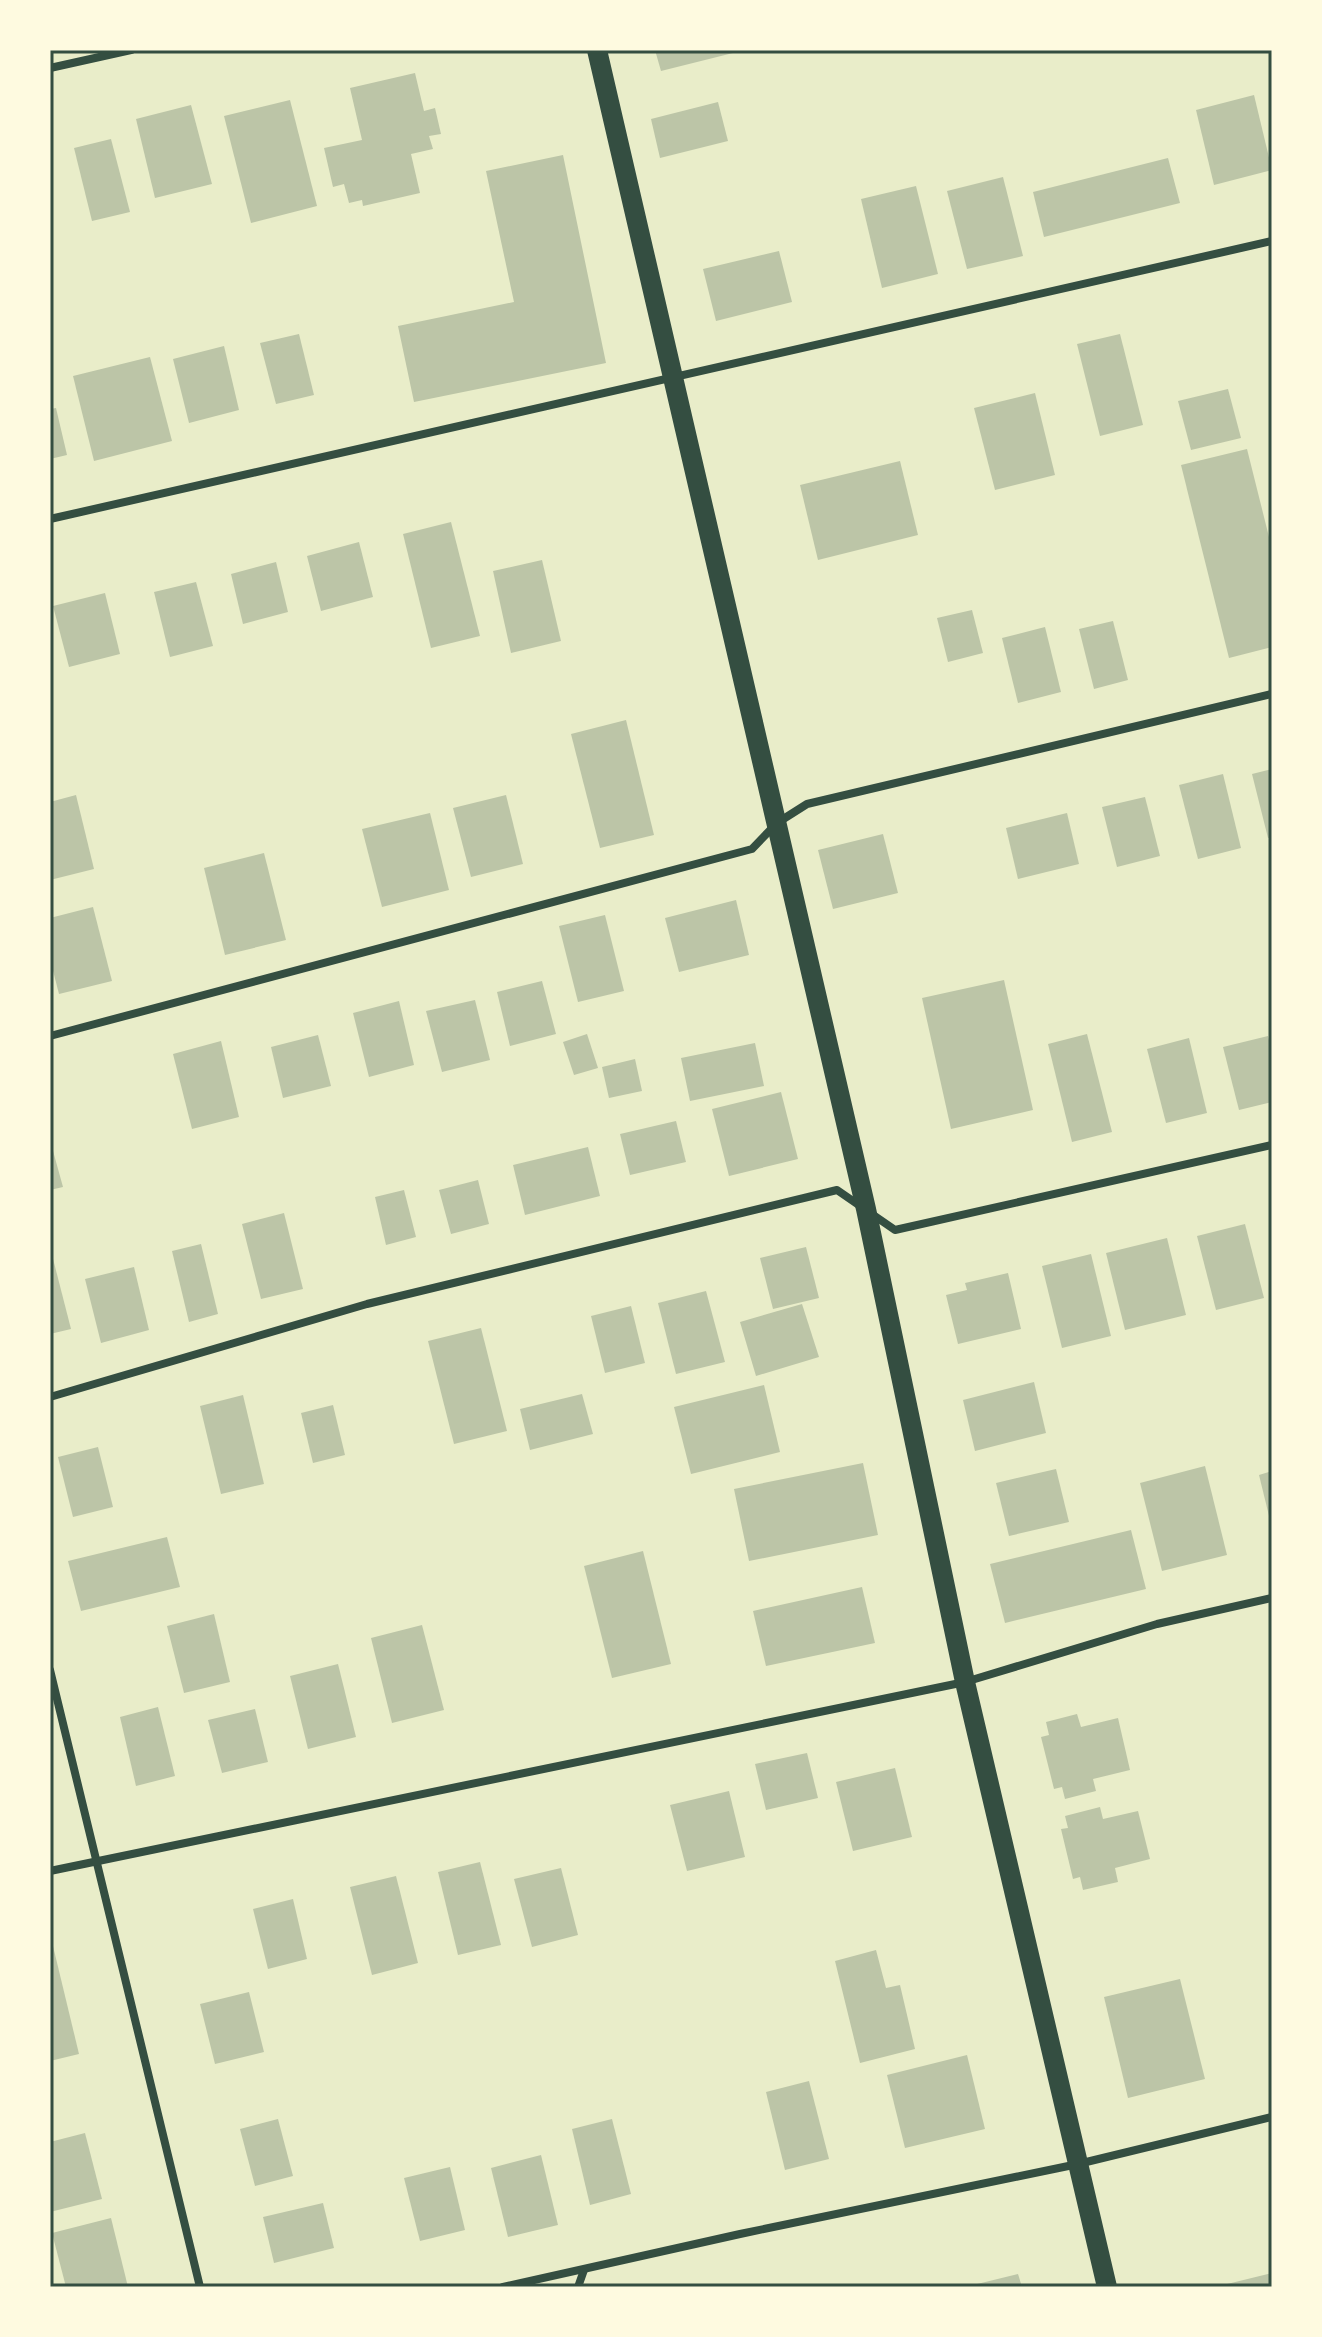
<svg xmlns="http://www.w3.org/2000/svg" width="1322" height="2337" font-family="Roboto,sans-serif">
<style>
.building{fill:#bcc5a7}
.lines{fill:none;stroke-linecap:round;stroke-linejoin:round}
.minor{stroke:#344e41;stroke-width:8}
.primary{stroke:#344e41;stroke-width:20}
.neatline{fill:none;stroke:#344e41;stroke-width:3}
</style>
<rect width="100%" height="100%" fill="#e9edc9"/>
<g class="building">
<polygon points="655,50 732,50 733,53 661,71"/>
<polygon points="415,73 424,111 435,108 441,134 429,136 433,149 411,154 420,193 363,206 362,200 349,203 344,184 333,187 324,148 362,140 350,88"/>
<polygon points="1254,95 1272,170 1214,185 1196,110"/>
<polygon points="290,100 317,206 251,223 224,116"/>
<polygon points="718,102 728,141 660,158 651,119"/>
<polygon points="191,105 212,184 155,198 136,119"/>
<polygon points="111,139 130,212 92,221 74,148"/>
<polygon points="563,155 606,363 414,402 398,326 514,302 486,171"/>
<polygon points="1168,158 1180,203 1044,237 1033,192"/>
<polygon points="1003,177 1023,256 967,269 947,191"/>
<polygon points="916,186 938,274 882,288 861,199"/>
<polygon points="779,251 792,302 716,321 703,269"/>
<polygon points="299,334 314,395 276,404 260,343"/>
<polygon points="1120,334 1143,425 1100,436 1077,344"/>
<polygon points="224,346 239,410 189,423 173,359"/>
<polygon points="150,357 172,441 94,461 73,376"/>
<polygon points="1228,389 1241,438 1191,450 1178,401"/>
<polygon points="1035,393 1055,475 995,490 974,408"/>
<polygon points="56,408 67,455 50,459 50,409"/>
<polygon points="1247,449 1272,549 1272,647 1229,658 1181,465"/>
<polygon points="900,461 918,535 818,560 800,485"/>
<polygon points="451,522 480,636 431,648 403,534"/>
<polygon points="359,542 373,597 321,611 307,556"/>
<polygon points="542,560 561,641 511,653 493,571"/>
<polygon points="276,562 288,612 243,624 231,574"/>
<polygon points="196,582 213,646 170,657 154,592"/>
<polygon points="105,593 120,654 69,667 53,606"/>
<polygon points="972,610 983,653 948,662 937,618"/>
<polygon points="1113,621 1128,680 1094,689 1079,629"/>
<polygon points="1045,627 1061,692 1018,703 1002,638"/>
<polygon points="626,720 654,835 600,848 571,734"/>
<polygon points="1272,769 1272,837 1268,838 1252,774"/>
<polygon points="1223,774 1241,848 1198,859 1179,785"/>
<polygon points="76,795 94,869 50,880 50,802"/>
<polygon points="506,795 523,864 471,877 453,808"/>
<polygon points="1145,797 1160,856 1117,867 1102,807"/>
<polygon points="430,813 449,890 382,907 362,829"/>
<polygon points="1067,813 1079,864 1018,879 1006,828"/>
<polygon points="883,834 898,893 833,909 818,850"/>
<polygon points="264,853 286,940 225,955 204,868"/>
<polygon points="736,900 749,955 679,972 665,918"/>
<polygon points="93,907 112,981 59,994 50,959 50,918"/>
<polygon points="605,915 624,991 578,1002 559,926"/>
<polygon points="1004,980 1033,1110 951,1129 922,998"/>
<polygon points="542,981 556,1034 510,1046 497,992"/>
<polygon points="475,1000 490,1060 442,1072 426,1011"/>
<polygon points="399,1001 414,1065 369,1077 353,1013"/>
<polygon points="587,1034 598,1068 574,1075 563,1042"/>
<polygon points="1087,1034 1112,1132 1072,1142 1048,1044"/>
<polygon points="318,1035 331,1086 283,1098 271,1047"/>
<polygon points="1268,1036 1272,1054 1272,1102 1239,1110 1223,1047"/>
<polygon points="1189,1038 1207,1113 1166,1123 1147,1049"/>
<polygon points="221,1041 239,1117 192,1129 173,1054"/>
<polygon points="755,1043 764,1086 690,1101 681,1058"/>
<polygon points="635,1059 642,1091 609,1098 602,1067"/>
<polygon points="781,1092 798,1159 729,1176 712,1109"/>
<polygon points="676,1121 686,1162 630,1175 620,1134"/>
<polygon points="50,1140 63,1187 50,1190"/>
<polygon points="588,1147 600,1196 525,1215 513,1165"/>
<polygon points="478,1180 489,1224 451,1234 439,1190"/>
<polygon points="404,1190 416,1237 386,1245 375,1197"/>
<polygon points="284,1213 303,1289 261,1299 242,1224"/>
<polygon points="1245,1224 1264,1298 1216,1310 1197,1236"/>
<polygon points="1167,1238 1186,1315 1125,1330 1106,1253"/>
<polygon points="201,1244 218,1314 189,1322 172,1251"/>
<polygon points="50,1247 71,1329 50,1334"/>
<polygon points="806,1247 819,1298 773,1309 760,1258"/>
<polygon points="1091,1254 1111,1336 1062,1348 1042,1266"/>
<polygon points="134,1267 149,1330 101,1343 85,1279"/>
<polygon points="1008,1273 1021,1329 958,1344 946,1295 967,1290 965,1283"/>
<polygon points="706,1291 725,1362 676,1374 658,1303"/>
<polygon points="802,1304 819,1357 756,1376 740,1322"/>
<polygon points="631,1306 645,1363 605,1373 591,1316"/>
<polygon points="481,1328 507,1431 454,1444 428,1341"/>
<polygon points="1034,1382 1046,1433 975,1451 963,1400"/>
<polygon points="764,1385 780,1452 691,1474 674,1407"/>
<polygon points="582,1394 593,1434 530,1450 520,1409"/>
<polygon points="243,1395 264,1484 221,1494 200,1406"/>
<polygon points="333,1405 345,1455 313,1463 301,1413"/>
<polygon points="98,1447 113,1507 73,1517 58,1457"/>
<polygon points="863,1463 878,1535 749,1561 734,1489"/>
<polygon points="1205,1466 1227,1555 1162,1571 1140,1483"/>
<polygon points="1056,1469 1069,1522 1009,1536 996,1483"/>
<polygon points="1272,1471 1272,1524 1271,1524 1259,1475"/>
<polygon points="1131,1530 1146,1589 1005,1623 990,1564"/>
<polygon points="167,1537 180,1587 81,1611 68,1561"/>
<polygon points="643,1551 671,1664 612,1678 584,1566"/>
<polygon points="862,1587 875,1643 766,1666 753,1611"/>
<polygon points="214,1614 230,1682 184,1693 167,1626"/>
<polygon points="422,1625 444,1710 392,1723 371,1638"/>
<polygon points="338,1664 356,1737 308,1749 290,1676"/>
<polygon points="158,1707 175,1776 136,1786 120,1717"/>
<polygon points="255,1709 268,1762 222,1773 208,1720"/>
<polygon points="1077,1714 1081,1727 1118,1718 1130,1770 1093,1779 1096,1791 1065,1799 1062,1787 1054,1789 1041,1737 1049,1735 1046,1722"/>
<polygon points="807,1753 818,1798 766,1810 755,1764"/>
<polygon points="895,1768 912,1837 853,1851 836,1782"/>
<polygon points="729,1791 745,1857 687,1871 670,1805"/>
<polygon points="1100,1807 1103,1819 1138,1811 1150,1859 1115,1868 1118,1882 1083,1890 1080,1877 1073,1879 1061,1829 1068,1828 1065,1816"/>
<polygon points="480,1862 501,1945 458,1955 438,1872"/>
<polygon points="561,1868 578,1935 532,1947 514,1879"/>
<polygon points="396,1876 418,1963 372,1975 350,1887"/>
<polygon points="293,1899 307,1959 268,1969 253,1909"/>
<polygon points="53,1946 79,2054 50,2061 50,1947"/>
<polygon points="876,1950 886,1988 900,1985 915,2049 860,2063 835,1961"/>
<polygon points="1180,1979 1205,2079 1128,2098 1104,1997"/>
<polygon points="249,1992 264,2052 215,2064 200,2004"/>
<polygon points="967,2055 985,2129 905,2148 887,2075"/>
<polygon points="809,2081 829,2159 785,2170 766,2092"/>
<polygon points="278,2119 293,2176 255,2186 240,2129"/>
<polygon points="612,2119 631,2194 590,2205 572,2129"/>
<polygon points="85,2133 102,2199 50,2212 50,2142"/>
<polygon points="541,2155 558,2225 508,2237 491,2168"/>
<polygon points="450,2167 465,2230 420,2241 404,2178"/>
<polygon points="323,2203 334,2248 274,2263 263,2217"/>
<polygon points="111,2218 128,2287 66,2287 52,2233"/>
<polygon points="1272,2273 1272,2287 1219,2287 1219,2286"/>
<polygon points="1018,2274 1022,2287 969,2287 969,2286"/>
</g>
<g class="lines">
<g class="minor">
<polyline points="50,68 131,50"/>
<polyline points="50,519 1272,241"/>
<polyline points="50,1036 752,849 777,823 807,804 1272,694"/>
<polyline points="50,1397 367,1304 837,1190 895,1230 1272,1145"/>
<polyline points="50,1670 200,2287"/>
<polyline points="50,1871 965,1682 1157,1624 1272,1598"/>
<polyline points="503,2287 740,2234 1078,2164 1272,2117"/>
<polyline points="578,2287 584,2270"/>
</g>
<polyline class="primary" points="597,50 866,1209 965,1682 1107,2287"/>
</g>
<rect width="1322" height="2337" fill="none" stroke="#fefae0" stroke-width="104"/>
<rect x="52" y="52" width="1218" height="2233" class="neatline"/>
</svg>
